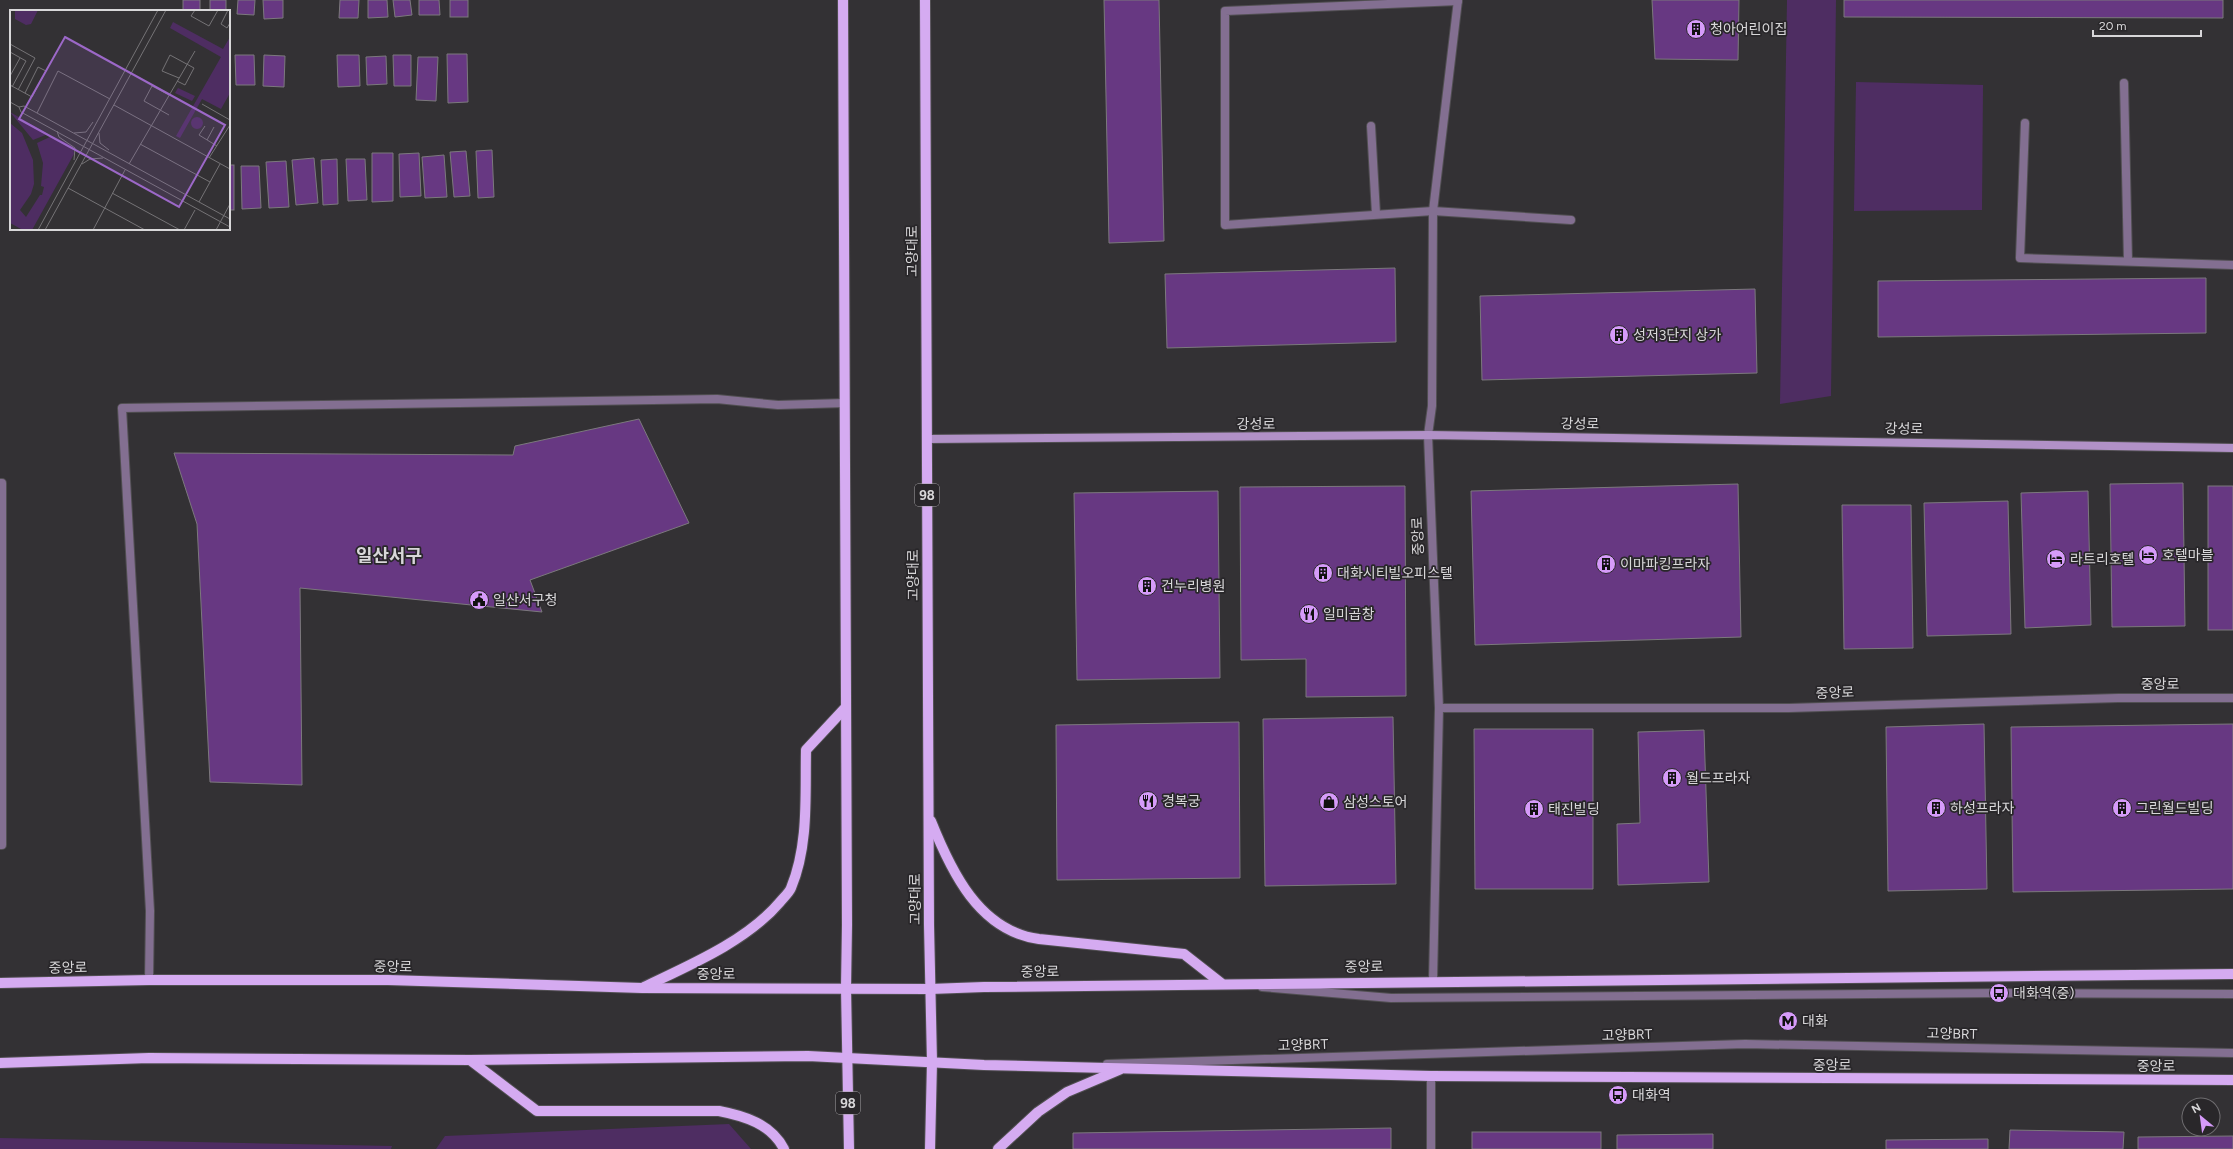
<svg xmlns="http://www.w3.org/2000/svg" width="2233" height="1149" font-family="Figtree,'Noto Sans KR',sans-serif">
<style>
.green{fill:#4e2d62}
.building{fill:#673882;stroke:#7c797d}
.lines{fill:none;stroke-linecap:round;stroke-linejoin:round}
.lane-casing{stroke:#514f52;stroke-width:10}
.street-casing{stroke:#514f52;stroke-width:10}
.secondary-casing{stroke:#514f52;stroke-width:10}
.primary-casing{stroke:#514f52;stroke-width:12}
.lane{stroke:#836f91;stroke-width:8}
.street{stroke:#836f91;stroke-width:8}
.secondary{stroke:#b191c7;stroke-width:8}
.primary{stroke:#d5abf1;stroke-width:10}
.labels{text-anchor:middle;dominant-baseline:central;stroke-width:3.5;stroke-linejoin:round;paint-order:stroke}
.shield{fill:#29272a;stroke:#a4a2a4;stroke-width:1}
.shield-label{font-size:13px;font-weight:bold;fill:#d8d7d9}
.poi-label{font-size:14px;fill:#d8d7d9;stroke:#29272a;text-anchor:start}
.street-label{font-size:14px;fill:#d8d7d9;stroke:#29272a}
.district-label{font-size:18px;font-weight:bold;fill:#d8d7d9;stroke:#29272a}
.inset-road{fill:none;stroke:#757376;stroke-width:1}
.view{fill:#9c68c8;fill-opacity:0.15;stroke:#9c68c8;stroke-width:2}
.inset-edge{fill:none;stroke:#d8d7d9;stroke-width:2}
</style>
<rect width="100%" height="100%" fill="#333134"/>
<g class="green">
<polygon points="1787,0 1836,0 1831,396 1780,404"/>
<polygon points="1856,82 1983,85 1982,210 1854,211"/>
<polygon points="729,1124 751,1149 436,1149 445,1136"/>
<polygon points="0,1138 392,1146 391,1149 0,1149"/>
</g>
<g class="building">
<rect x="183" y="0" width="17" height="11"/>
<rect x="210" y="0" width="16" height="11"/>
<polygon points="238,0 255,0 254,15 237,14"/>
<polygon points="263,0 283,0 283,18 264,19"/>
<polygon points="340,0 359,0 358,18 339,18"/>
<polygon points="368,0 387,0 388,17 368,18"/>
<polygon points="393,0 410,0 412,15 395,17"/>
<polygon points="419,0 439,0 440,15 419,15"/>
<rect x="450" y="0" width="18" height="17"/>
<polygon points="1104,0 1159,0 1164,241 1109,243"/>
<polygon points="1652,0 1739,0 1738,60 1655,59"/>
<polygon points="1844,0 2223,0 2223,18 1844,17"/>
<polygon points="447,54 467,54 468,102 448,103"/>
<polygon points="235,55 254,55 255,85 236,85"/>
<polygon points="264,55 285,56 284,87 263,86"/>
<polygon points="337,55 359,55 360,86 338,87"/>
<polygon points="393,55 411,55 411,86 394,86"/>
<polygon points="386,56 387,84 367,85 366,57"/>
<polygon points="418,57 438,57 436,101 416,100"/>
<polygon points="492,150 494,197 478,198 476,151"/>
<polygon points="466,151 470,196 454,197 450,152"/>
<polygon points="372,153 393,153 393,201 372,202"/>
<polygon points="419,153 421,196 400,197 399,154"/>
<polygon points="444,155 447,197 425,198 422,157"/>
<polygon points="314,158 318,203 296,205 292,160"/>
<polygon points="337,159 338,204 323,205 321,160"/>
<polygon points="346,159 365,159 367,200 348,201"/>
<polygon points="286,161 289,207 269,208 266,162"/>
<rect x="229" y="165" width="5" height="45"/>
<polygon points="241,166 259,166 261,208 242,209"/>
<polygon points="1395,268 1396,342 1167,348 1165,274"/>
<polygon points="2206,278 2206,333 1878,337 1878,281"/>
<polygon points="1755,289 1757,373 1482,380 1480,296"/>
<polygon points="639,419 689,523 530,580 542,612 300,588 302,785 210,782 197,524 174,453 513,455 515,446"/>
<polygon points="2183,483 2185,626 2112,627 2110,484"/>
<polygon points="1738,484 1741,637 1475,645 1471,491"/>
<polygon points="1405,486 1406,696 1306,697 1306,659 1241,660 1240,487"/>
<rect x="2208" y="486" width="25" height="144"/>
<polygon points="1218,491 1220,678 1077,680 1074,493"/>
<polygon points="2088,491 2091,625 2025,628 2021,493"/>
<polygon points="2008,501 2011,634 1927,636 1924,503"/>
<polygon points="1842,505 1911,505 1913,648 1844,649"/>
<polygon points="1393,717 1396,884 1265,886 1263,719"/>
<polygon points="1239,722 1240,878 1057,880 1056,725"/>
<polygon points="1984,724 1987,889 1888,891 1886,727"/>
<polygon points="2233,724 2233,889 2013,892 2011,727"/>
<polygon points="1474,729 1593,729 1593,889 1475,889"/>
<polygon points="1704,730 1709,882 1618,885 1617,824 1640,823 1638,732"/>
<polygon points="1391,1128 1391,1149 1073,1149 1073,1133"/>
<polygon points="2010,1130 2124,1132 2123,1149 2009,1149"/>
<rect x="1472" y="1132" width="129" height="17"/>
<polygon points="1713,1134 1713,1149 1617,1149 1617,1135"/>
<polygon points="2233,1136 2233,1149 2138,1149 2138,1137"/>
<polygon points="1988,1139 1988,1149 1886,1149 1886,1140"/>
</g>
<g class="lines">
<g class="lane-casing">
<g id="lane">
<polyline points="1458,1 1225,11 1225,225 1433,211 1571,220"/>
<polyline points="2124,83 2128,261"/>
<polyline points="2025,123 2020,258 2233,265"/>
<polyline points="1371,126 1376,214"/>
<polyline points="1428,435 1432,406 1433,211 1458,0"/>
<polyline points="0,483 2,483 2,845 0,845"/>
<polyline points="149,980 150,911 122,408 717,399 778,405 845,403"/>
<polyline points="1262,987 1391,998 1999,993 2233,994"/>
<polyline points="1107,1064 1745,1044 2233,1053"/>
</g>
</g>
<g class="street-casing">
<g id="street">
<polyline points="1428,435 1439,708 1433,980"/>
<polyline points="1439,708 1789,708 2118,698 2233,698"/>
<polyline points="1431,1076 1431,1149"/>
</g>
</g>
<g class="secondary-casing">
<polyline id="secondary" points="927,439 1428,435 2233,448"/>
</g>
<g class="primary-casing">
<g id="primary">
<polyline points="843,0 847,925 846,988 849,1149"/>
<polyline points="925,0 929,925 932,1062 930,1149"/>
<path d="M931,821C951,871 979,931 1039,939L1184,954L1221,983"/>
<path d="M0,983L149,980H388L642,988L930,989L984,987C1401,981 1817,975 2233,974"/>
<path d="M644,987C690,965 747,941 780,902C783,898 789,893 791,888C809,845 805,795 806,750L846,707"/>
<path d="M470,1060L537,1111H719C745,1116 771,1124 784,1149"/>
<polyline points="0,1063 149,1058 470,1060 808,1056 984,1065 1431,1076 2233,1080"/>
<polyline points="998,1149 1038,1112 1067,1092 1119,1070"/>
</g>
</g>
<use href="#lane" class="lane"/>
<use href="#street" class="street"/>
<use href="#secondary" class="secondary"/>
<use href="#primary" class="primary"/>
</g>
<defs>
<g id="building-disc" transform="scale(1)"><circle r="9.5" fill="#d69bfa" stroke="#29272a"/><path d="M-4-6H4V6H1V3H-1V6H-4ZM-2.5-4.3h1.7v1.8h-1.7ZM.8-4.3h1.7v1.8H.8ZM-2.5-1h1.7V.8h-1.7ZM.8-1h1.7V.8H.8Z" fill="#111"/></g>
<g id="hotel-disc" transform="scale(1)"><circle r="9.5" fill="#d69bfa" stroke="#29272a"/><path d="M-6-4.5h1.5V1H6V5H4.5V3h-9V5H-6ZM-4 0a1.8 1.8 0 1 1 3.6 0ZM.5 0V-2.5h3Q6-2.5 6 0Z" fill="#111"/></g>
<g id="civic-disc" transform="scale(1)"><circle r="9.5" fill="#d69bfa" stroke="#29272a"/><path d="M-.6-6.5H3V-4.5H.6V-3L4-1V1h2V6H-6V1h2V-1L-.6-3ZM-1.2 2.5V6h2.4V2.5Z" fill="#111"/></g>
<g id="restaurant-disc" transform="scale(1)"><circle r="9.5" fill="#d69bfa" stroke="#29272a"/><path d="M-5-6h1v4h1v-4h1v4h1v-4h1v5L-1.5 .5V6h-2V.5L-5-1ZM5-6V6H3V1.5H1.5Q1.5-4 5-6Z" fill="#111"/></g>
<g id="shop-disc" transform="scale(1)"><circle r="9.5" fill="#d69bfa" stroke="#29272a"/><path d="M-5-2.5h2.3a2.7 3.5 0 0 1 5.4 0H5L5.5 6h-11ZM-1.5-2.5h3a1.5 2.3 0 0 0-3 0Z" fill="#111"/></g>
<g id="bus-disc" transform="scale(1)"><circle r="9.5" fill="#d69bfa" stroke="#29272a"/><path d="M-5-6H5V4H4V6H2V4H-2V6H-4V4H-5ZM-3.5-4V0h7V-4ZM-3.5 1.2v1.5H-2V1.2ZM2 1.2v1.5H3.5V1.2Z" fill="#111"/></g>
<g id="metro-disc" transform="scale(1)"><circle r="9.5" fill="#d69bfa" stroke="#29272a"/><path d="M-5.5 5V-5H-3L0 0L3-5H5.5V5H3V-.5L0 4L-3-.5V5Z" fill="#111"/></g>
</defs>
<g fill-rule="evenodd">
<use href="#building-disc" x="1696" y="29"/>
<use href="#building-disc" x="1619" y="335"/>
<use href="#hotel-disc" x="2148" y="555"/>
<use href="#hotel-disc" x="2056" y="559"/>
<use href="#building-disc" x="1606" y="564"/>
<use href="#building-disc" x="1323" y="573"/>
<use href="#building-disc" x="1147" y="586"/>
<use href="#civic-disc" x="479" y="600"/>
<use href="#restaurant-disc" x="1309" y="614"/>
<use href="#building-disc" x="1672" y="778"/>
<use href="#restaurant-disc" x="1148" y="801"/>
<use href="#shop-disc" x="1329" y="802"/>
<use href="#building-disc" x="1936" y="808"/>
<use href="#building-disc" x="2122" y="808"/>
<use href="#building-disc" x="1534" y="809"/>
<use href="#bus-disc" x="1999" y="993"/>
<use href="#metro-disc" x="1788" y="1021"/>
<use href="#bus-disc" x="1618" y="1095"/>
</g>
<g class="labels">
<g class="shield">
<rect x="915" y="484" width="24" height="22" rx="3"/>
<rect x="836" y="1092" width="24" height="22" rx="3"/>
</g>
<g class="shield-label">
<text x="927" y="495">98</text>
<text x="848" y="1103">98</text>
</g>
<g class="poi-label">
<text x="1710" y="29">청아어린이집</text>
<text x="1633" y="335">성저3단지 상가</text>
<text x="2162" y="555">호텔마블</text>
<text x="2070" y="559">라트리호텔</text>
<text x="1620" y="564">이마파킹프라자</text>
<text x="1337" y="573">대화시티빌오피스텔</text>
<text x="1161" y="586">건누리병원</text>
<text x="493" y="600">일산서구청</text>
<text x="1323" y="614">일미곱창</text>
<text x="1686" y="778">월드프라자</text>
<text x="1162" y="801">경복궁</text>
<text x="1343" y="802">삼성스토어</text>
<text x="1950" y="808">하성프라자</text>
<text x="2136" y="808">그린월드빌딩</text>
<text x="1548" y="809">태진빌딩</text>
<text x="2013" y="993">대화역(중)</text>
<text x="1802" y="1021">대화</text>
<text x="1632" y="1095">대화역</text>
</g>
<g class="street-label">
<text transform="translate(912 251) rotate(-90)">고양대로</text>
<text x="1256" y="424">강성로</text>
<text transform="translate(1580 424) rotate(1)">강성로</text>
<text transform="translate(1904 429) rotate(1)">강성로</text>
<text transform="translate(1418 536) rotate(-92)">중앙로</text>
<text transform="translate(913 575) rotate(-90)">고양대로</text>
<text x="2160" y="684">중앙로</text>
<text transform="translate(1835 693) rotate(-2)">중앙로</text>
<text transform="translate(915 899) rotate(-90)">고양대로</text>
<text transform="translate(393 967) rotate(1)">중앙로</text>
<text transform="translate(1364 967) rotate(-1)">중앙로</text>
<text transform="translate(68 968) rotate(-1)">중앙로</text>
<text transform="translate(1040 972) rotate(-1)">중앙로</text>
<text x="716" y="974">중앙로</text>
<text transform="translate(1952 1034) rotate(1)">고양BRT</text>
<text transform="translate(1627 1035) rotate(-2)">고양BRT</text>
<text transform="translate(1303 1045) rotate(-2)">고양BRT</text>
<text x="1832" y="1065">중앙로</text>
<text x="2156" y="1066">중앙로</text>
</g>
<g class="district-label">
<text x="389" y="556">일산서구</text>
</g>
</g>
<g transform="translate(10 10)">
<rect width="220" height="220" fill="#333134"/>
<path d="M5,0H28L21,14L16,15L5,9ZM163,12L213,39L220,27V83L211,99L192,89L170,128L166,126L211,47L160,18ZM168,78L185,86L182,91L165,83ZM0,102L38,124L23,130ZM181 113a6 6 0 1 1 12 0a6 6 0 1 1-12 0ZM0,113L12,123L23,150L24,174L21,184L10,200L16,207L30,185H32L34,177L31,176L33,153L27,133L42,126L63,136L64,144L22,220H13L0,213Z" fill="#4e2d62"/>
<path class="inset-road" d="M185,0L181,6L199,16L208,0M218,0L211,14L217,18L220,13M0,34L25,48L8,80M0,42L16,51L2,77M0,66L10,48M167,71L175,75L184,58L160,45L152,61L169,68M0,75L22,87L36,61L28,57L15,83M0,92L9,97L11,102L220,217M192,94L220,110M104,95L220,159M9,97L14,96L27,103L220,209M27,103L48,61L100,89M159,105L134,91L142,76L159,85M195,116L189,125L207,136M47,121L49,127L65,138L64,150M64,123L76,122L83,112M89,123L90,133L99,140M197,130L204,117M130,134L200,172M199,148L220,115M72,154L80,149L93,148M119,154L185,41M58,178L135,220M102,183L170,220M189,192L210,154M28,220L148,0M35,220L156,0M83,220L115,160M174,220L185,200M206,220L220,194"/>
<path class="view" d="M55,27L215,115L169,197L9,109Z"/>
<rect width="220" height="220" class="inset-edge"/>
</g>
<g transform="translate(2201 1117) rotate(331)"><circle r="19" fill="#29272a" stroke="#6f6d70"/>
<path d="M0-3L7 15L0 10L-7 15Z" fill="#d69bfa"/>
<text y="-6" font-size="11" font-weight="bold" text-anchor="middle" fill="#d8d7d9">N</text>
</g>
<path d="M2093 30v6h108v-6" fill="none" stroke="#d8d7d9" stroke-width="2"/>
<text x="2099" y="30" font-size="12" fill="#d8d7d9" stroke="#29272a" stroke-width="3" paint-order="stroke">20 m</text>
</svg>
